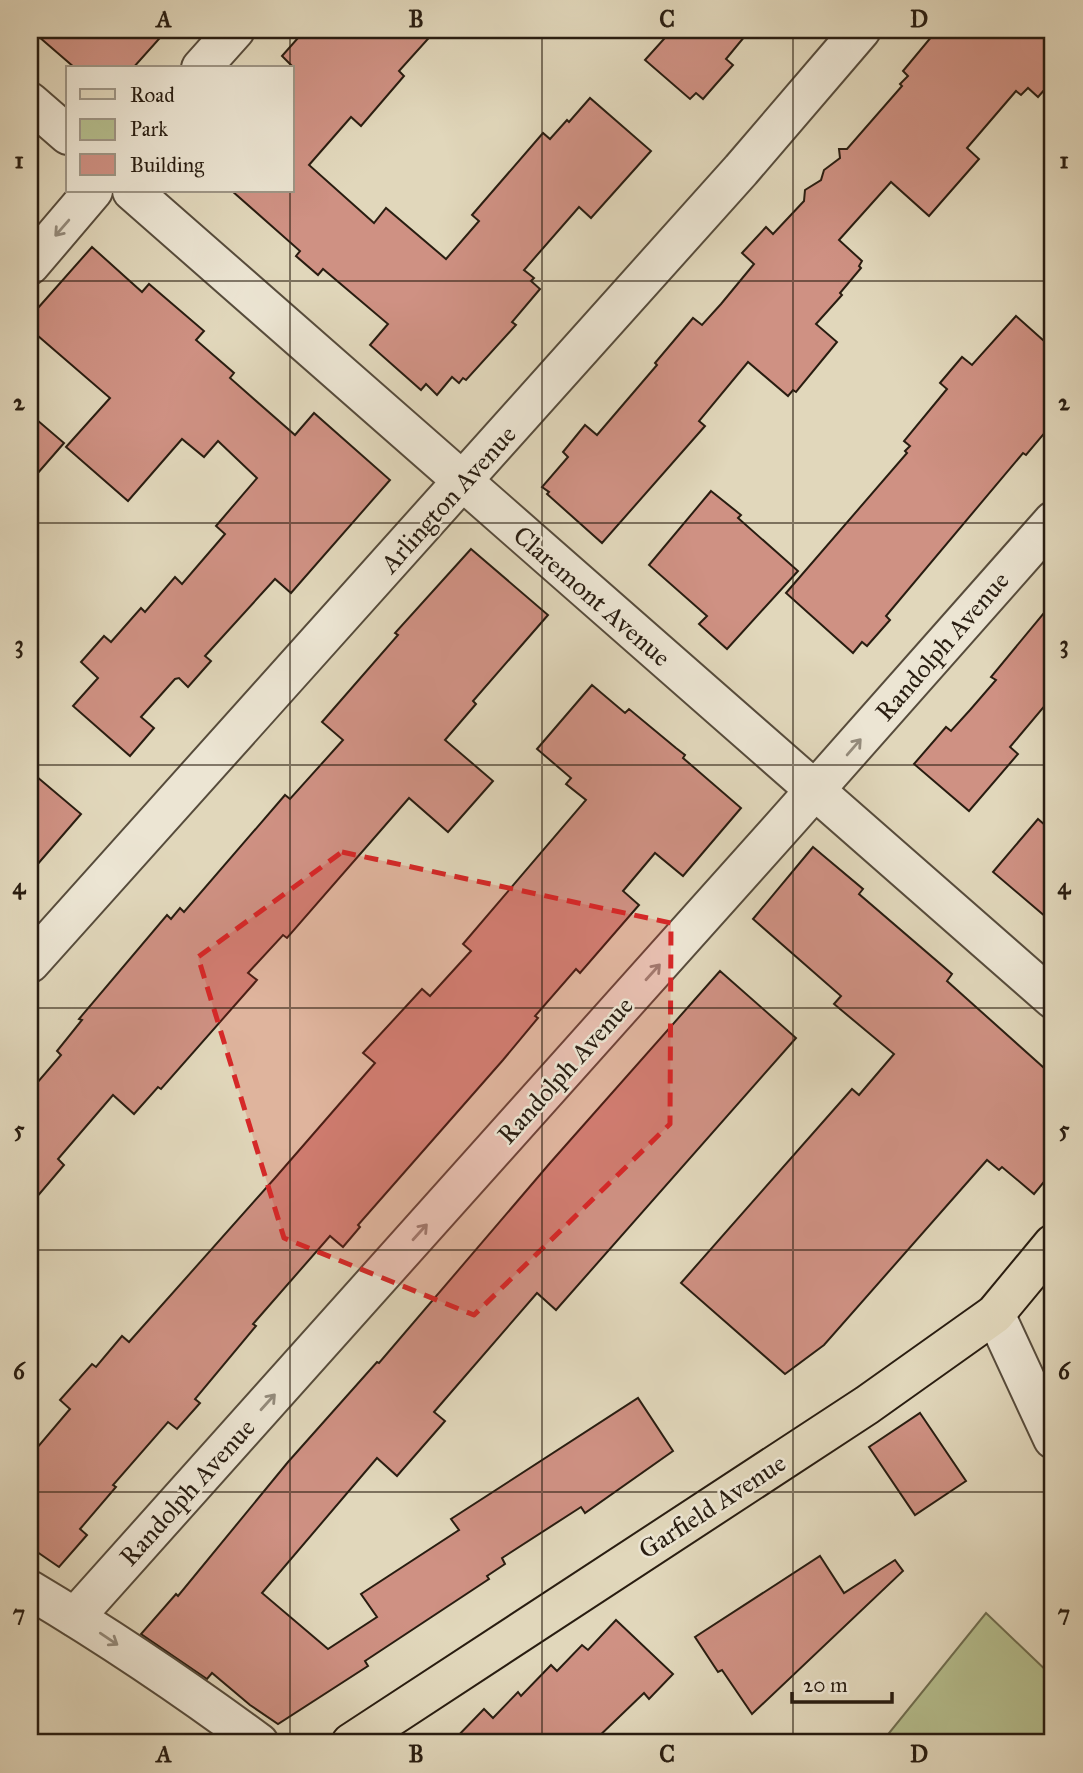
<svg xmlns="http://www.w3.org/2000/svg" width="1083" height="1773" font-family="'IM FELL Great Primer',serif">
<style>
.green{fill:#b5be8e;stroke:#6f6e50;stroke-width:2}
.building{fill:#cf9183;stroke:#291d11;stroke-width:2}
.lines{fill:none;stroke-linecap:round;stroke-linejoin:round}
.minor-casing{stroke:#574c3c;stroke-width:42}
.major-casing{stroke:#291d11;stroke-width:42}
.minor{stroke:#ece5d3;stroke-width:38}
.major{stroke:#e1d7bb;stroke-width:38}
.oneway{stroke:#948b7c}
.marked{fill:#d62828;fill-opacity:0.2;stroke:#d62828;stroke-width:5;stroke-dasharray:14 9;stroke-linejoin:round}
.grid{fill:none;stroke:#291d11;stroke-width:2;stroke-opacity:0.55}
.labels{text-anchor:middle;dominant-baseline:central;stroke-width:5;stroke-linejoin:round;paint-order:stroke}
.street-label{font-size:26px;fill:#291d11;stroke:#ece5d3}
.neatline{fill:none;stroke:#291d11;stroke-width:2.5}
.grid-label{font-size:23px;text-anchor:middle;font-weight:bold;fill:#291d11}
</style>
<rect width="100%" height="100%" fill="#e1d7bb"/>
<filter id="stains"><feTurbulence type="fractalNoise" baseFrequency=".00286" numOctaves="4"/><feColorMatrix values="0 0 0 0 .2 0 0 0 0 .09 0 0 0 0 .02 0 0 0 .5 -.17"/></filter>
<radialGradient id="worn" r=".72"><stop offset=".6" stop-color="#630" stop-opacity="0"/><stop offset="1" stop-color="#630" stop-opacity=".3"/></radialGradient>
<polygon class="green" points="986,1613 1053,1677 1053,1743 881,1743"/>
<g class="building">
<polygon points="31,30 167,30 133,68 75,68"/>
<polygon points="305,30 436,30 399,71 404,76 361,126 351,117 309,165 374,223 386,208 446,259 479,221 472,215 543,133 550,139 567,120 569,122 590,98 651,151 591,218 579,207 524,270 534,278 531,281 540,289 512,322 516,325 466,380 463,378 459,383 452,377 437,395 426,384 421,390 370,345 388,324 323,269 318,275 296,256 300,251 232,191 292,191 292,66 282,56"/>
<polygon points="672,30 750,30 726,59 733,65 717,83 703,99 696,93 690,99 645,60"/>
<polygon points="937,30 1053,30 1053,80 1038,97 1028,88 1021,95 1016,91 967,148 979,159 929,216 891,182 839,240 862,261 859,266 861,268 840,293 842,295 816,324 837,342 796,392 793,390 788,396 748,362 699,421 705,426 602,543 547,494 549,492 542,487 568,457 563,452 585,425 597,435 657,365 655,363 693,318 702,325 721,304 754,264 742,253 766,227 773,234 804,201 805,190 821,180 824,170 840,158 839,149 847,149 902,86 900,84 908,76 903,71"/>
<polygon points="92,247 142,292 149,284 204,331 196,340 234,373 230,378 295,435 314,413 390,480 291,593 275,579 205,656 211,661 188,687 179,678 175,679 141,717 154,728 130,756 73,706 98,678 81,662 104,636 111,642 141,608 145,612 175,577 182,584 225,534 216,526 257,478 218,441 204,457 182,439 128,501 66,447 110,398 30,329 30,317"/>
<polygon points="1016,316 1053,349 1053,423 1026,455 1023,453 886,616 890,620 867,646 862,642 853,653 786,593 907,453 905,451 910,446 904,441 947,389 940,383 962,357 972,365"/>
<polygon points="30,414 64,443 30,482"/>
<polygon points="711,491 741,515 738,518 798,571 727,649 699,624 707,616 649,565"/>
<polygon points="471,549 548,615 473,701 476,704 445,740 493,781 448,832 409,798 287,938 283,935 248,973 257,980 161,1089 158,1087 134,1114 113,1095 58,1159 64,1165 30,1205 30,1091 61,1055 57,1051 82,1020 79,1019 167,915 171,919 180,908 184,912 285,795 290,799 343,740 322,722 398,635 395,633"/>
<polygon points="1053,602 1053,696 1010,747 1018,754 969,811 914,764 946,727 951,731 970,710 996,680 991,677"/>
<polygon points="592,685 625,713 629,709 676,748 685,755 683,758 741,808 683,876 655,853 623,891 639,905 580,973 576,969 535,1016 538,1018 503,1060 358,1225 360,1227 343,1247 330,1236 253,1324 256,1326 195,1399 200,1403 177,1429 168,1422 113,1485 116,1487 80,1529 87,1535 59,1567 30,1547 30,1456 70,1409 60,1400 92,1364 96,1367 122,1336 129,1342 275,1178 375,1063 363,1053 422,989 430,996 471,951 463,944 586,800 566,784 571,778 537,749"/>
<polygon points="30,771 81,814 30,873"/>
<polygon points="1038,819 1053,832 1053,923 993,872"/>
<polygon points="813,847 863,889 859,894 952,974 947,981 1053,1076 1053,1171 1034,1194 1002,1167 999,1170 987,1160 824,1345 785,1374 681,1283 852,1089 859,1095 894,1054 834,1004 841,996 753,919"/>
<polygon points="720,971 796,1038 556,1310 537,1293 434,1412 445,1421 397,1476 377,1458 262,1593 328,1649 377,1617 361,1594 459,1530 451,1519 638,1398 673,1451 585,1513 581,1507 502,1558 505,1564 487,1576 489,1579 365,1661 368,1666 278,1724 250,1705 212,1673 207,1679 141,1634 176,1594 178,1596 288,1462 377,1362 379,1363 550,1163"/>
<polygon points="920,1413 966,1481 915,1515 869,1447"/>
<polygon points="820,1556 844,1593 895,1560 903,1571 752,1714 722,1670 718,1672 695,1637"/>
<polygon points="616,1620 673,1674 649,1699 644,1693 592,1743 451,1743 484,1709 493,1718 518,1692 521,1696 551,1665 557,1671 582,1645 588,1650"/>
</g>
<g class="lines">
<g class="minor-casing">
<g id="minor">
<polyline points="201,68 235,30"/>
<polyline points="30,102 68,135"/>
<path d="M132,191C438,462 747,729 1053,999"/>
<polyline points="30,265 93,191"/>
<polyline points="30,963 741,170 861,30"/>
<polyline points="995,1314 1053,1439"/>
<path d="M30,1590C109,1637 186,1689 259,1743"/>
<polyline points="75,1617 791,817 1053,521"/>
</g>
</g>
<g class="major-casing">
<polyline id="major" points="351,1743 867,1405 995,1314 1053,1244"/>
</g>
<use href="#minor" class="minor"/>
<use href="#major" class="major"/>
</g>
<defs><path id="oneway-shaft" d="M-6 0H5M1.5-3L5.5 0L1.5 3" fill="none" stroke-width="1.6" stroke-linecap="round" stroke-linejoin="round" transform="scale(1.75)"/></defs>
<g class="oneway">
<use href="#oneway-shaft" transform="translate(62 228) rotate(131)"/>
<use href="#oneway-shaft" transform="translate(854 747) rotate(-49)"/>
<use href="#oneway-shaft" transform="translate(653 972) rotate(-48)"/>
<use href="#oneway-shaft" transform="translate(420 1232) rotate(-48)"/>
<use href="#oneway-shaft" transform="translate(268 1402) rotate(-48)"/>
<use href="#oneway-shaft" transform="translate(109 1639) rotate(34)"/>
</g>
<path class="marked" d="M342,852L671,923L670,1124L474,1315L284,1238L198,957Z"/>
<path class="grid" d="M290,30V68M542,30V1743M793,30V1743M290,191V1743M30,281H1053M30,523H1053M30,765H1053M30,1008H1053M30,1250H1053M30,1492H1053"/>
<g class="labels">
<g class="street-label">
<text transform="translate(448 499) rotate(-48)">Arlington Avenue</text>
<text transform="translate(592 596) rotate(41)">Claremont Avenue</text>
<text transform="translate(942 646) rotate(-49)">Randolph Avenue</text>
<text transform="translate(565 1070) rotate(-48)">Randolph Avenue</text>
<text transform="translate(187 1492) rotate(-48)">Randolph Avenue</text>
<text transform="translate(712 1506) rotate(-33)">Garfield Avenue</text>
</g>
</g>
<rect width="1083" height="1773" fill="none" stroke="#e1d7bb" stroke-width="77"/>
<rect x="66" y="66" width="228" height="126" fill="#ece5d3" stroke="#9e9585" stroke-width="2"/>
<rect x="80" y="89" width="35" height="10" fill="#e1d7bb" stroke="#9e9585" stroke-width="2"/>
<text x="130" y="102" font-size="21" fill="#291d11">Road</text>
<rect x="80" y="119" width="35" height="21" fill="#b5be8e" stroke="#9e9585" stroke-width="2"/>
<text x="130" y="136" font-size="21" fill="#291d11">Park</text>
<rect x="80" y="154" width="35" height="21" fill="#cf9183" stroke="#9e9585" stroke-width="2"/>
<text x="130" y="172" font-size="21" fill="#291d11">Building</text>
<path d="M792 1692v10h100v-10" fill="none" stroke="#291d11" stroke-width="3.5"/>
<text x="803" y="1692" font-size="21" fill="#291d11" stroke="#ece5d3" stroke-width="5" paint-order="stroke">20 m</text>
<rect x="38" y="38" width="1006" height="1696" class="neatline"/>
<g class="grid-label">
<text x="164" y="27">A</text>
<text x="416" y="27">B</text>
<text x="667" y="27">C</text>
<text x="919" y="27">D</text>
<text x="19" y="168">1</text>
<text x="1064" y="168">1</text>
<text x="19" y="410">2</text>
<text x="1064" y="410">2</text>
<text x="19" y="652">3</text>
<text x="1064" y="652">3</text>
<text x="19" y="894">4</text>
<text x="1064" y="894">4</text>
<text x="19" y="1137">5</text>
<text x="1064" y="1137">5</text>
<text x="19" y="1379">6</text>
<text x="1064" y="1379">6</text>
<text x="19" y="1621">7</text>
<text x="1064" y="1621">7</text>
<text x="164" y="1762">A</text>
<text x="416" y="1762">B</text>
<text x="667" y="1762">C</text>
<text x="919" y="1762">D</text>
</g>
<rect width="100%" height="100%" filter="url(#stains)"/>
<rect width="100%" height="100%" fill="url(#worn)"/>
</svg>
